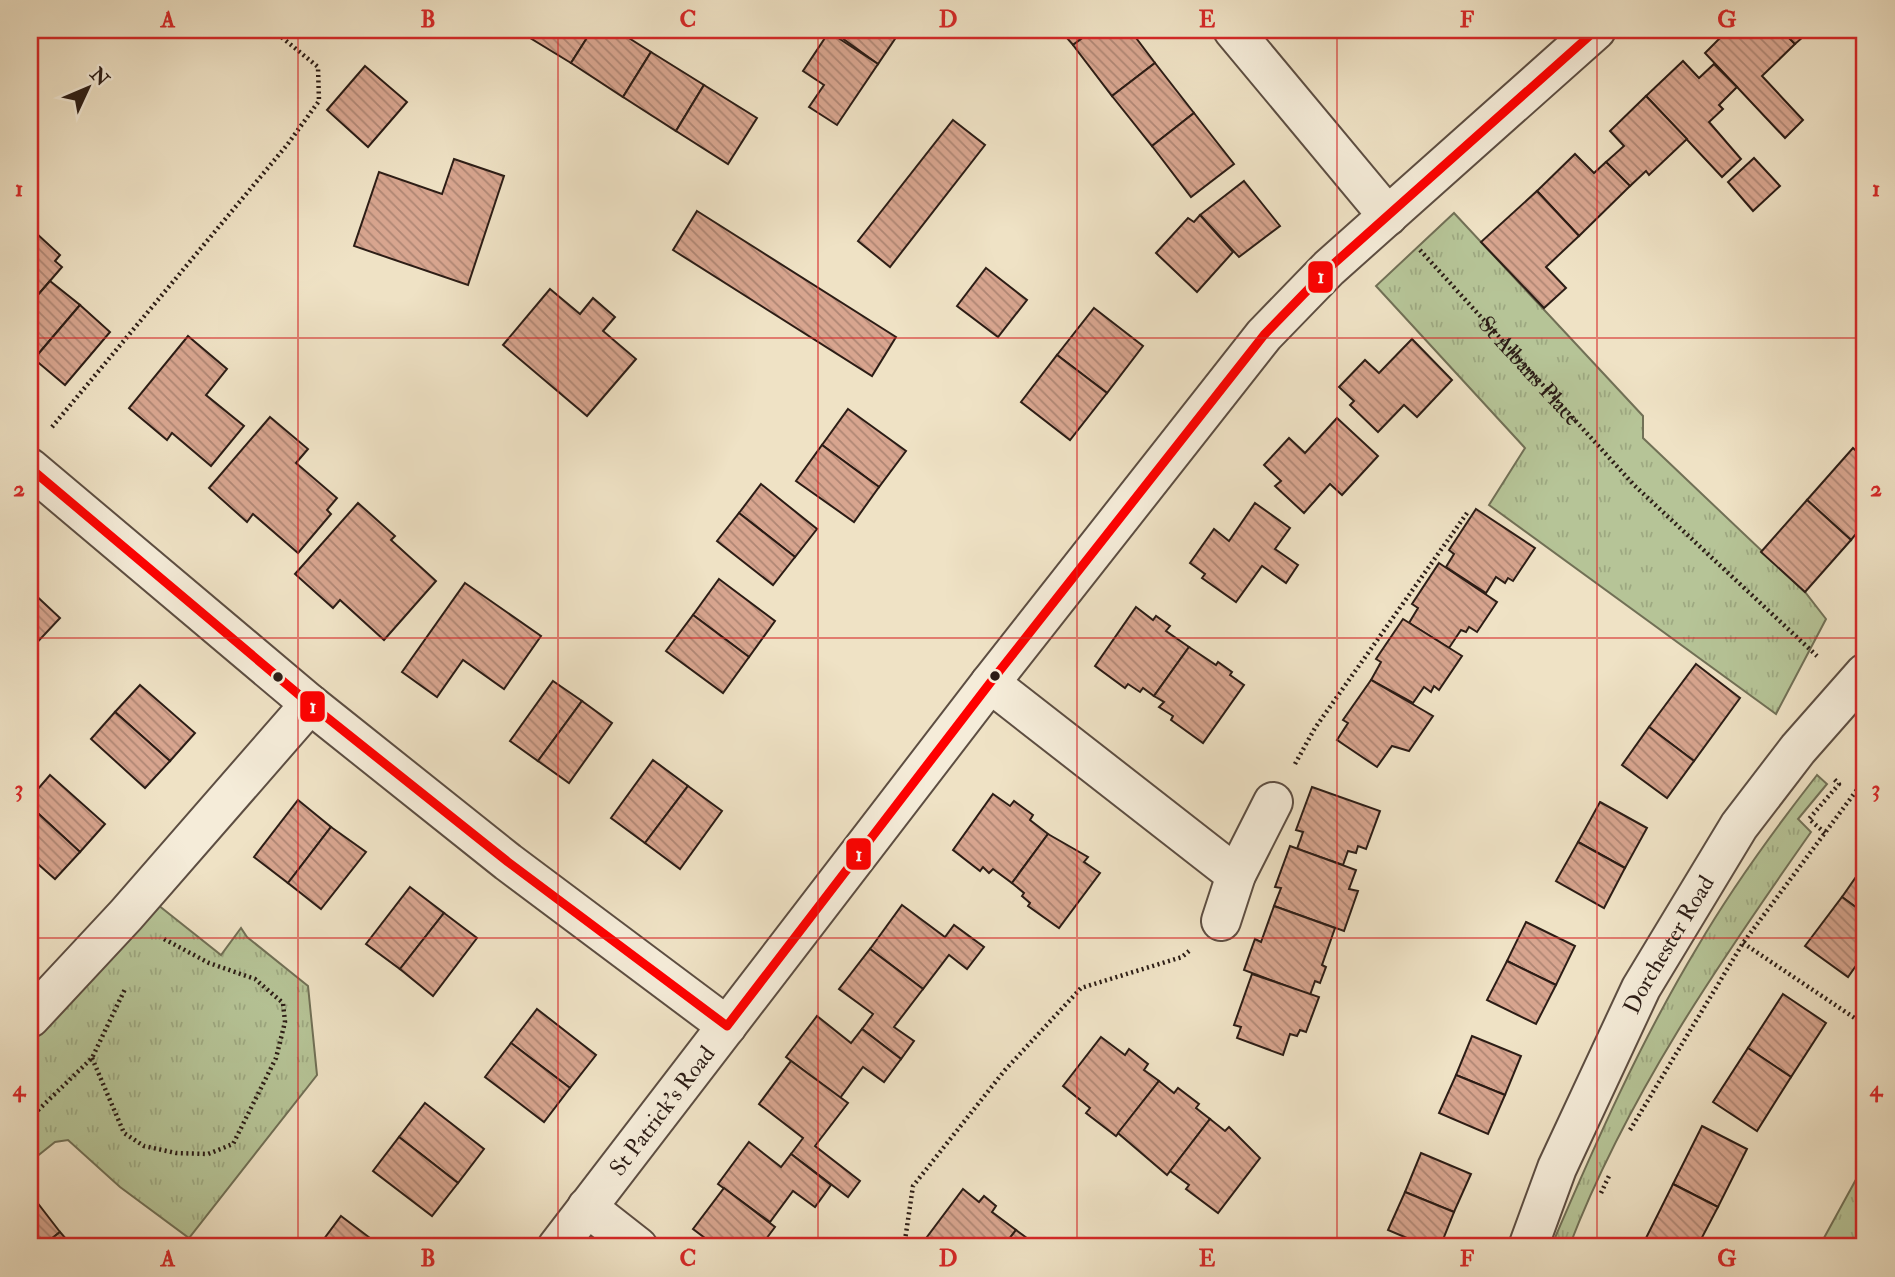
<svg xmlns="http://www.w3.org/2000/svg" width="1895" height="1277" font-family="'IM FELL Double Pica',serif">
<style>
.grass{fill:url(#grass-tufts);stroke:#717056;stroke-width:2}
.building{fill:url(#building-back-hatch);stroke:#2c1d16;stroke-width:2}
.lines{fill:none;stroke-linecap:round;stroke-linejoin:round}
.minor-casing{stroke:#5d4e42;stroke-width:42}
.path{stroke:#2c1d16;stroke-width:4.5;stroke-dasharray:2 3.5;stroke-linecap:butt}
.minor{stroke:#f5ecd9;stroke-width:38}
.bus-1-casing{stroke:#f5ecd9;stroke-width:14}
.bus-1{stroke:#f00;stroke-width:9}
.grid{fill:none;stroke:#d62828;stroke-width:2;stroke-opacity:0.55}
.bus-dot{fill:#2c1d16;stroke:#f5ecd9;stroke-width:2.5}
.labels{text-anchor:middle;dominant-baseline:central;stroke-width:5;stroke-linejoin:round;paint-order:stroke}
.street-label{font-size:23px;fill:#2c1d16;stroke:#f5ecd9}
.line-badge{stroke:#f5ecd9;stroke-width:2.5}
.badge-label{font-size:19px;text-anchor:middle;font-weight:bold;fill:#fff}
.neatline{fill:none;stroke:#d62828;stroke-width:2.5}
.grid-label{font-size:23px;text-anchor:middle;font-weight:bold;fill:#d62828}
</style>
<defs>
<pattern id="grass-tufts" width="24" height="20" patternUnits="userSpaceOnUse" patternTransform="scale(1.75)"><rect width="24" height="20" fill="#b6c497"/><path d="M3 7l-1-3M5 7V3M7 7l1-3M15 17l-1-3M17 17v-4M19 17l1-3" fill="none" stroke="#9da881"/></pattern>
<pattern id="building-back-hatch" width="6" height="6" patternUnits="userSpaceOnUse" patternTransform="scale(1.75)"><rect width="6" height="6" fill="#d8a58f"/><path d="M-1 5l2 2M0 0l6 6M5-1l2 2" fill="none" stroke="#af8674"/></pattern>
</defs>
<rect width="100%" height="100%" fill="#efe2c5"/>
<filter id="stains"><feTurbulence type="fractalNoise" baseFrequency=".00286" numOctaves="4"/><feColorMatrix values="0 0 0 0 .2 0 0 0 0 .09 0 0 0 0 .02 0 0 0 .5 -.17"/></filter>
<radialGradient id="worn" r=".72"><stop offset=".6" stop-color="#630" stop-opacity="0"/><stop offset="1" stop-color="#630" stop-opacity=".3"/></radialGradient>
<g class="grass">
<polygon points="1454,213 1643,416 1643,438 1805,592 1826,619 1776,714 1489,505 1525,448 1376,286"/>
<path d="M1817,775L1827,784L1798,819L1811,832C1719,963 1627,1096 1569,1247H1551C1595,1144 1640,1042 1698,946C1733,886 1774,830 1817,775Z"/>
<polygon points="153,901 221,955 241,928 247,937 308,986 317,1075 189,1238 120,1187 68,1140 55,1142 30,1162 30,1026"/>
<polygon points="1865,1163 1865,1247 1819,1247"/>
</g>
<g class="building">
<polygon points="517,30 592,30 571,63"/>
<polygon points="592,30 616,30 651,52 623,97 571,63"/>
<polygon points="831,30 901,30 878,64"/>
<polygon points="1060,30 1093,30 1073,45"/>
<polygon points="1093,30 1130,30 1155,63 1112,96 1073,45"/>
<polygon points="1781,30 1795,44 1762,76 1803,120 1785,138 1705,53 1723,35 1721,30"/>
<polygon points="1781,30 1811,30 1795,44"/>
<polygon points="829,32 878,64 837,125 809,107 824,85 803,71"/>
<polygon points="651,52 704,85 676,131 623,97"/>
<polygon points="1683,61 1699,78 1714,64 1737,87 1719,105 1723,109 1709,122 1741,159 1722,177 1646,96"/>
<polygon points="1155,63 1194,113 1152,146 1112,96"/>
<polygon points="365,66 407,102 368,147 327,110"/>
<polygon points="704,85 757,118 728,164 676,131"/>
<polygon points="1646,96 1687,139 1649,175 1646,171 1630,186 1606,162 1624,146 1610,131"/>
<polygon points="1194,113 1234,164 1191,197 1152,146"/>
<polygon points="953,120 985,145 890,267 858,241"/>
<polygon points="1575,154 1594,173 1606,162 1630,186 1579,236 1537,191"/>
<polygon points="1754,158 1780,186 1753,211 1728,182"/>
<polygon points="454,159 504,176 468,285 354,246 379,172 442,194"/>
<polygon points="1244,181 1280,226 1239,257 1200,215"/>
<polygon points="1537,191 1579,236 1546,267 1566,288 1544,308 1481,242"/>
<polygon points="697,211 896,337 872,376 673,250"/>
<polygon points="1200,215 1233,252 1197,292 1156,253 1188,218 1194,222"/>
<polygon points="36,233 60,255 55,261 62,267 30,304 30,240"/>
<polygon points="986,268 1027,300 998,337 957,306"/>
<polygon points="50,281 80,305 34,359 30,356 30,304"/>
<polygon points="550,289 580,314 593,298 615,317 603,331 636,359 587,416 503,345"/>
<polygon points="80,305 110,332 65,385 34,359"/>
<polygon points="1094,308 1143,346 1107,393 1057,355"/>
<polygon points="188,336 227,369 206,395 244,426 211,466 172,433 167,440 129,408"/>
<polygon points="1412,339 1452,380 1417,417 1404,405 1378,432 1350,405 1354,401 1339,387 1365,360 1379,373"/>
<polygon points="1057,355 1107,393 1070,440 1021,402"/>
<polygon points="848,409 906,451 879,487 822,445"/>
<polygon points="270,417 308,449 296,463 337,498 327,510 331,514 298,553 253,514 247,522 209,488"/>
<polygon points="1337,418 1378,456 1342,495 1330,484 1304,513 1275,486 1281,481 1264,465 1289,438 1305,453"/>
<polygon points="822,445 879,487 854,522 796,481"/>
<polygon points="1853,448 1865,459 1865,523 1851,540 1807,500"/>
<polygon points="761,484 817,529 795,557 739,513"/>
<polygon points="1807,500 1851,540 1805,592 1761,552"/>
<polygon points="358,503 395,536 391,540 436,581 384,640 340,600 333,608 295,574"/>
<polygon points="1255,503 1290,528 1275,549 1298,565 1286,583 1262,566 1236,602 1202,578 1205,574 1190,563 1214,529 1229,541"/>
<polygon points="1476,509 1535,548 1513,581 1508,578 1505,583 1496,577 1486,593 1446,567 1454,554 1449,550"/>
<polygon points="739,513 795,557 773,585 717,541"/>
<polygon points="1439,563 1497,602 1477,632 1469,627 1466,632 1461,630 1449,648 1409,623 1418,608 1412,604"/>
<polygon points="719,579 775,621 749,657 693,615"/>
<polygon points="465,583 541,636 504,689 463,660 437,697 402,672"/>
<polygon points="30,590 60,618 30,650"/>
<polygon points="1136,607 1153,620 1156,616 1170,626 1166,631 1189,647 1154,696 1143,688 1140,692 1128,684 1125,688 1095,666"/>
<polygon points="693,615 749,657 723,693 666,651"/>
<polygon points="1403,619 1462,656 1439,690 1434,686 1431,692 1424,687 1413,703 1371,680 1381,662 1376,659"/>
<polygon points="1189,647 1216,665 1218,662 1232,672 1230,675 1244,685 1203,743 1171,720 1173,716 1159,707 1164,702 1154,696"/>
<polygon points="1696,664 1740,698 1694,761 1649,727"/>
<polygon points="1371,680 1433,716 1409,751 1392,746 1377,767 1337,740 1348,723 1343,720"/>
<polygon points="553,681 582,701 538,761 510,741"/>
<polygon points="140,685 195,733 170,761 115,712"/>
<polygon points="582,701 612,723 569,783 538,761"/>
<polygon points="115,712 170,761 145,788 91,739"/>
<polygon points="1649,727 1694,761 1667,798 1622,765"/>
<polygon points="653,760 688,786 645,843 611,818"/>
<polygon points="50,775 105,824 80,852 30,806 30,798"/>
<polygon points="688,786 722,811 680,869 645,843"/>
<polygon points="1312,787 1380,811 1366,849 1358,846 1356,853 1348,851 1343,865 1297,849 1303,832 1296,830"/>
<polygon points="993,794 1010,806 1014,801 1033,815 1030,820 1048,834 1012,883 993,869 989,873 983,867 980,871 953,850"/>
<polygon points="298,800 331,827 288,883 254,857"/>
<polygon points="1600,802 1647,828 1625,868 1578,842"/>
<polygon points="30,806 80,852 55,879 30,857"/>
<polygon points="331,827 366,852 321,909 288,883"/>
<polygon points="1048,834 1088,857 1084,862 1100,873 1059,928 1028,906 1030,903 1022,896 1024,893 1012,883"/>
<polygon points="1578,842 1625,868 1604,908 1556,881"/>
<polygon points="1290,846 1356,870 1349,889 1358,891 1344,931 1274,906 1281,888 1275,887"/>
<polygon points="1865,864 1865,914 1842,897"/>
<polygon points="410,887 444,913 400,969 366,944"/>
<polygon points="1842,897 1865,914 1865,953 1848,977 1805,946"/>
<polygon points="902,905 945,937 954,925 984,947 967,969 949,955 923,989 870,949"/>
<polygon points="1274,906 1335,928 1322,965 1326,967 1320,983 1315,981 1310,995 1244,970 1255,939 1261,942"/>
<polygon points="444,913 477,938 433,996 400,969"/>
<polygon points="1526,922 1575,946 1556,985 1507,961"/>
<polygon points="870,949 923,989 894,1027 914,1041 901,1059 862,1029 873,1014 839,989"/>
<polygon points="1507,961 1556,985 1536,1024 1487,1000"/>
<polygon points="1252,974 1319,997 1306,1032 1300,1030 1297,1036 1290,1034 1283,1055 1237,1038 1241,1027 1234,1025"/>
<polygon points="1783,994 1826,1023 1791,1077 1748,1048"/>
<polygon points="537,1009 596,1055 570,1088 511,1043"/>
<polygon points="817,1016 851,1043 862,1029 901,1059 884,1082 863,1067 840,1098 786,1057"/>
<polygon points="1472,1036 1521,1056 1505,1095 1456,1075"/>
<polygon points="1101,1037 1125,1055 1129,1049 1148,1064 1144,1070 1159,1081 1116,1136 1086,1113 1090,1108 1063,1086"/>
<polygon points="511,1043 570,1088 544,1122 485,1077"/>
<polygon points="1748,1048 1791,1077 1757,1131 1713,1102"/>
<polygon points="791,1061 848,1103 815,1146 860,1181 848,1197 791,1154 803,1138 759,1104"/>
<polygon points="1456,1075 1505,1095 1488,1134 1439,1113"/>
<polygon points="1159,1081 1174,1093 1178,1088 1199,1104 1196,1108 1210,1119 1167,1175 1118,1133"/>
<polygon points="425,1103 484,1149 458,1183 399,1137"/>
<polygon points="1210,1119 1225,1131 1229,1127 1260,1158 1218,1213 1186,1189 1189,1185 1170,1171"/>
<polygon points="1702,1126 1747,1149 1718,1207 1673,1184"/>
<polygon points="399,1137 458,1183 432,1216 373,1171"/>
<polygon points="749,1142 781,1167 791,1154 831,1185 815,1207 793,1191 770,1222 718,1184"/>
<polygon points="1421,1153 1471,1174 1454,1212 1405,1192"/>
<polygon points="1673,1184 1718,1207 1697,1247 1654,1247 1644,1242"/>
<polygon points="724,1188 775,1227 760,1247 717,1247 693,1229"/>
<polygon points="963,1189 979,1202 984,1196 996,1206 992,1212 1016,1230 1003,1247 924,1247 921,1245"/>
<polygon points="1405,1192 1454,1212 1440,1247 1428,1247 1388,1230"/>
<polygon points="33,1197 60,1232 41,1247 30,1247 30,1200"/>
<polygon points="341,1216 366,1235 382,1247 318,1247"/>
<polygon points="1016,1230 1039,1247 1003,1247"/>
<polygon points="60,1232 73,1247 41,1247"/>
</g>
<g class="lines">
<g class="minor-casing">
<g id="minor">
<polyline points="1233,30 1388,216"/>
<polyline points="30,468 310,704 508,862 727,1026"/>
<polyline points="990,683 1236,875"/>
<polyline points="1221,921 1236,875 1273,802"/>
<polyline points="30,1018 126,915 310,704"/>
<polyline points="587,1207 638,1247"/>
<path id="s2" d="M557,1247L990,683L1264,335L1329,268L1596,30"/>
<path id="s3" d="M1528,1247L1557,1168L1641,988L1739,826L1798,749L1865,673"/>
</g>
</g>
<g class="path">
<path id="s1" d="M1420,250L1634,485L1817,656"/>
<polyline points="52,427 287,145 319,101 318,67 273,30"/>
<polyline points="1295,764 1315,728 1467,513"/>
<polyline points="1825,833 1809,819 1839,784 1834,779"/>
<polyline points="1743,943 1865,1025"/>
<polyline points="92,1058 124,1133 144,1146 176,1153 208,1154 233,1144 276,1058 285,1022 283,1003 255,979 209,963 164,939"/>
<polyline points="30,1118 92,1058 125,989"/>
<polyline points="1630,1130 1743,943 1865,779"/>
<polyline points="1601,1193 1609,1176"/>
<polyline points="904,1247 913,1186 1005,1070 1081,988 1182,957 1189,951"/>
</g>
<use href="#minor" class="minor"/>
<g class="bus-1-casing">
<polyline id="bus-1" points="30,468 310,704 508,862 727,1026 990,683 1264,335 1329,268 1596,30"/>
</g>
<use href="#bus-1" class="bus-1"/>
</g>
<path class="grid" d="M298,30V1247M558,30V1247M818,30V1247M1077,30V1247M1337,30V1247M1597,30V1247M30,338H1865M30,638H1865M30,938H1865"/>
<g class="bus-dot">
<circle cx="995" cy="676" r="6"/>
<circle cx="278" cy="677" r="6"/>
</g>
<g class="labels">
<g class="street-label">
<text stroke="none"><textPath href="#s1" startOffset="163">St Albans Place</textPath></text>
<text stroke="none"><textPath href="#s3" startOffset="334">Dorchester Road</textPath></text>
<text stroke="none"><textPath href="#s2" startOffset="172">St Patrick's Road</textPath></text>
</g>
</g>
<g class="line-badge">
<rect x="1307" y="260" width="27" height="34" rx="7" fill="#f00"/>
<rect x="299" y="690" width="27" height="33" rx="7" fill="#f00"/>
<rect x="845" y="837" width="27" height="34" rx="7" fill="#f00"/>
</g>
<g class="badge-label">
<text x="1321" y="283">1</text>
<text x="313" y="713">1</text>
<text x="859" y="861">1</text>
</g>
<rect width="1895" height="1277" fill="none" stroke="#efe2c5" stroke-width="77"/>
<g transform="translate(88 88) rotate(46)" stroke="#f5ecd9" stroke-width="5" paint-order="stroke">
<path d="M0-5L12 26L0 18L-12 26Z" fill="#2c1d16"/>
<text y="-10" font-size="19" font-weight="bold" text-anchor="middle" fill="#2c1d16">N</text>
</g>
<rect x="38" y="38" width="1818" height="1200" class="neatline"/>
<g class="grid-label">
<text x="168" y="27">A</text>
<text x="428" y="27">B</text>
<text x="688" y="27">C</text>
<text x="948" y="27">D</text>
<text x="1207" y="27">E</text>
<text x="1467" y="27">F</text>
<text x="1727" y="27">G</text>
<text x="19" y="196">1</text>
<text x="1876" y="196">1</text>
<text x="19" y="496">2</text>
<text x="1876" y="496">2</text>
<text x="19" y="796">3</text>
<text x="1876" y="796">3</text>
<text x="19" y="1096">4</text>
<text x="1876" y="1096">4</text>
<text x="168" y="1266">A</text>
<text x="428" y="1266">B</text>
<text x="688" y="1266">C</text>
<text x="948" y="1266">D</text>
<text x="1207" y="1266">E</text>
<text x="1467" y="1266">F</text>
<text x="1727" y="1266">G</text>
</g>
<rect width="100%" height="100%" filter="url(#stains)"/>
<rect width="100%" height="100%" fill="url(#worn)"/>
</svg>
